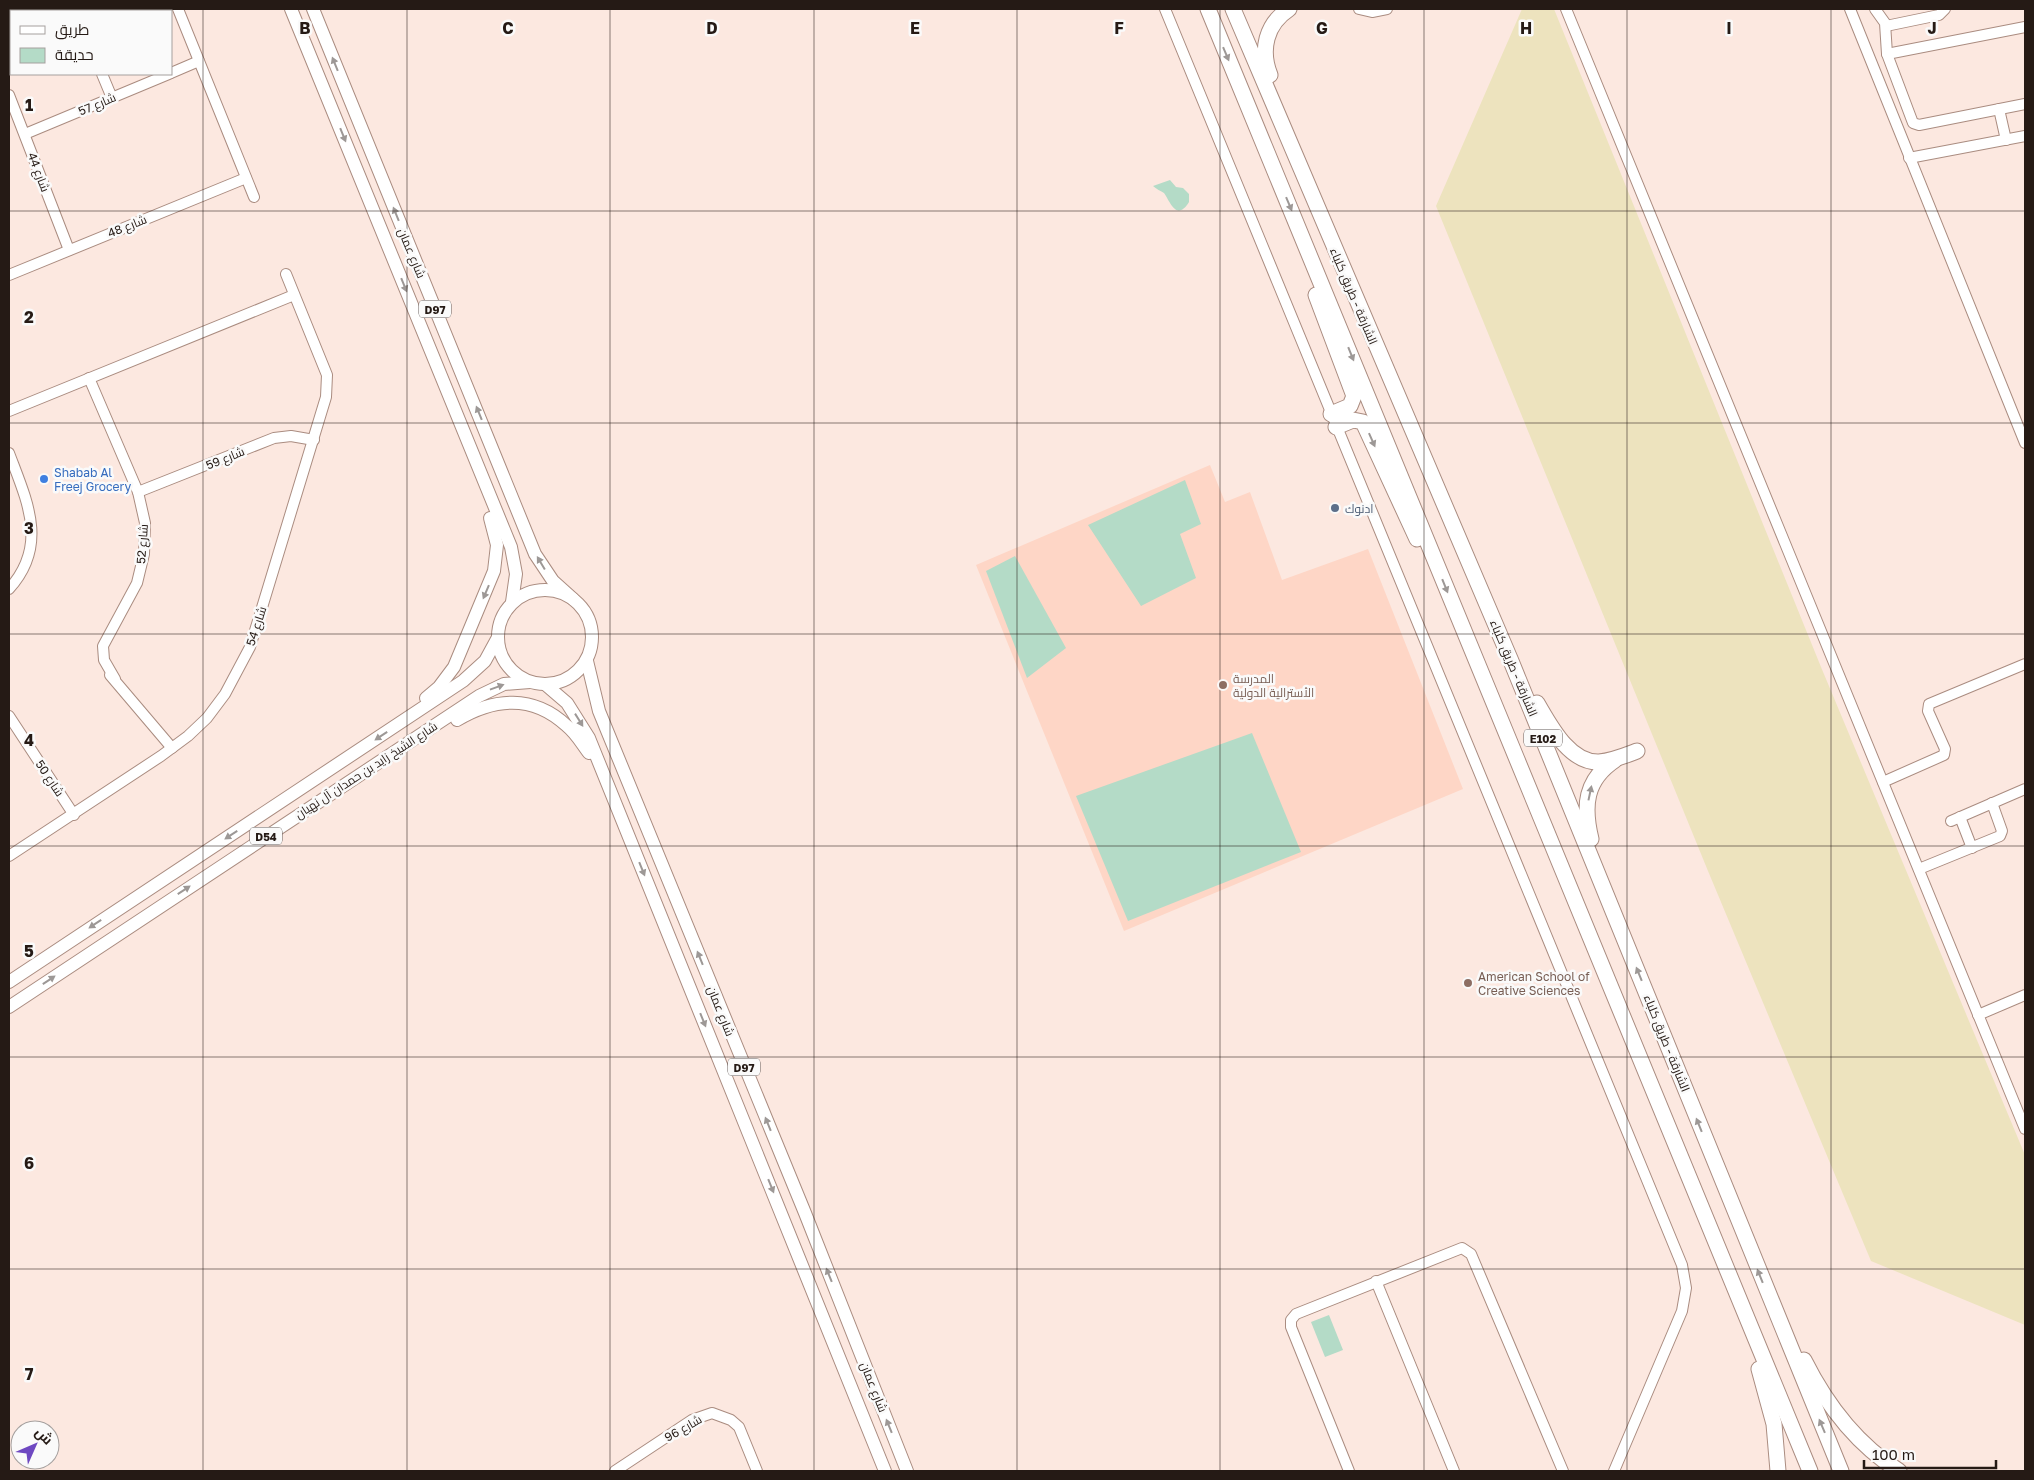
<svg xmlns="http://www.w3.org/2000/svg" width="2034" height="1480" font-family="'Golos Text',Cairo,sans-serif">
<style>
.built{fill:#fed6c6}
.green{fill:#b4dbc7}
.sand{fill:#ede3be}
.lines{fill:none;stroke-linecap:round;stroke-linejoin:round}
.minor-casing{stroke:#aa8c80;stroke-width:12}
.major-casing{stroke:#aa8c80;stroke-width:14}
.highway-casing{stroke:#aa8c80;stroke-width:17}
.minor{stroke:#fff;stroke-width:10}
.major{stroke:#fff;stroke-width:12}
.highway{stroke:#fff;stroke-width:15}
.oneway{fill:#9d9896}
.grid{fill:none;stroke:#251a15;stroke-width:1;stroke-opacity:0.55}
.shop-dot{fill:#3f7fe0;stroke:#fafafa;stroke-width:2}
.service-dot{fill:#5c6f8a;stroke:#fafafa;stroke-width:2}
.education-dot{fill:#8d6e63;stroke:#fafafa;stroke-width:2}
.labels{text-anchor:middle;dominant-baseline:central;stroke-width:5;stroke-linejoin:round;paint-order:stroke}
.shield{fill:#fafafa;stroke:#655d5a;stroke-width:1}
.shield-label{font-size:11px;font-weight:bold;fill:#251a15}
.street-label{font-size:12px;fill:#251a15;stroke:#fafafa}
.shop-label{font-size:12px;fill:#366cbe;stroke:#fafafa;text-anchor:start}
.service-label{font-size:12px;fill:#4e5e75;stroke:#fafafa;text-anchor:start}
.education-label{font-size:12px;fill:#785e54;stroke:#fafafa;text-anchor:start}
.grid-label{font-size:16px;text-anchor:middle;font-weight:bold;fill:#251a15;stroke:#fafafa;stroke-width:5;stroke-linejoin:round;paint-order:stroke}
</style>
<rect width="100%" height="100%" fill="#fce8e0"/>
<polygon class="built" points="1210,465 1225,502 1250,492 1282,580 1368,549 1463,789 1124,931 976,565"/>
<g class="green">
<path d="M1170,180L1176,187L1183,188L1189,194V202C1176,223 1169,199 1164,193C1161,191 1156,189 1153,186Z"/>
<polygon points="1185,480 1201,524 1180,534 1196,578 1141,606 1088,525"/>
<polygon points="1015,556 1066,648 1027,678 986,571"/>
<polygon points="1252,733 1301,852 1128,921 1076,796"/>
<polygon points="1329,1315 1343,1350 1325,1357 1311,1322"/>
</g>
<polygon class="sand" points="1522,9 1554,9 1821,667 2025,1155 2025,1325 1871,1261 1708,871 1436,206"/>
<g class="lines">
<g class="minor-casing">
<g id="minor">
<polyline points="76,9 77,11"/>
<polyline points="178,9 254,197"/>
<polyline points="1165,9 1682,1265 1686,1288 1682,1311 1614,1471"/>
<polyline points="1359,9 1372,12 1387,9"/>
<polyline points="1566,9 2025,1129"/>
<polyline points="1850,9 2025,443"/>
<polyline points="1875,9 1885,23 1887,54 1913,123 1919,125 2025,104"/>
<polyline points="1886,26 1939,15 1945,9"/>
<polyline points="1887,54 2025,27"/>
<polyline points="171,73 199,61"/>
<polyline points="102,74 112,98"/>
<polyline points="9,95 69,250"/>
<polyline points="1999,109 2006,140"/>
<polyline points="25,134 169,74"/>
<polyline points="1909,158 2025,136"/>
<polyline points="9,275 246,178"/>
<polyline points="89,378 138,492 145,523 144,554 137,583 103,646 104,660 115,679"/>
<polyline points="9,411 294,295"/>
<path d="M9,453C27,501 49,545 9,589"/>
<polyline points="138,492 274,438 291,436 314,440"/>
<polyline points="110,675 172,748"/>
<polyline points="9,716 74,815"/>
<polyline points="1883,782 1944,755 1945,749 1928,711 1929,704 2025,664"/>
<polyline points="1960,817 1972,848"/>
<polyline points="1951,821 2025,789"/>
<polyline points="9,856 161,756 188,736 207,718 225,694 250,647 326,397 327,375 286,274"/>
<polyline points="1919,869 2000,836 2002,831 1992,803"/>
<polyline points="1978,1015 2025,995"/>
<polyline points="1376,1281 1454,1471"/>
<polyline points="615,1471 692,1420 712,1413 731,1420 739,1427 757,1471"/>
<polyline points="1349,1471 1291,1327 1291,1320 1296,1314 1462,1248 1471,1254 1563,1471"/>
</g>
</g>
<g class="major-casing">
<g id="major">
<polyline points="291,9 511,547 516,574 512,602"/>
<polyline points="313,9 535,554 553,581 573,599"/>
<circle cx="545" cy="637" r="47"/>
<polyline points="587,661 599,711 805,1213 907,1471"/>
<polyline points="546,685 567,703 589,738 885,1471"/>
<polyline points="426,698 439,687 454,667 494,571 497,545 490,518"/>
<path d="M457,720C494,698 533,694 567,726C576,733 582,744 589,753"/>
<polyline points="9,982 463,681 485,661 497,639"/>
<polyline points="9,1007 479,696 504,684 530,682"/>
</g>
</g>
<g class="highway-casing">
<g id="highway">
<polyline points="1208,9 1810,1471"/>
<polyline points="1233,9 1511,661 1841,1471"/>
<path d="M1270,75C1260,50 1266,24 1289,9"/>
<polyline points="1316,295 1354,396 1350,406 1331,414"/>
<polyline points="1336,427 1353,420 1363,422 1417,539"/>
<path d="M1537,703C1550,725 1569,763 1599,762C1612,761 1624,756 1637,751"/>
<path d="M1591,839C1583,806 1585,780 1615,760"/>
<path d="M1804,1360C1826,1404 1856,1444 1899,1471"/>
<polyline points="1759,1369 1774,1424 1778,1471"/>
</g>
</g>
<use href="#minor" class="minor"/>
<use href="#major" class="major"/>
<use href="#highway" class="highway"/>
</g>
<defs><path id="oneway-solid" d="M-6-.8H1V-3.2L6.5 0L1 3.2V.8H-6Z" transform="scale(1.25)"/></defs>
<g class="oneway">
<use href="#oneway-solid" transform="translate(1226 54) rotate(67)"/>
<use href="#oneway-solid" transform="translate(335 64) rotate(-112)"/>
<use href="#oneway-solid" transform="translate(343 135) rotate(68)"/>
<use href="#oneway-solid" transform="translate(1289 204) rotate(67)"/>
<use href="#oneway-solid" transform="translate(396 214) rotate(-112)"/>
<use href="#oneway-solid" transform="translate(404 285) rotate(68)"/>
<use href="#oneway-solid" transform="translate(1351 354) rotate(68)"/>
<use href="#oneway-solid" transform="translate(479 413) rotate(-112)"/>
<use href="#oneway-solid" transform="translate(1372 440) rotate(66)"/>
<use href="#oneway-solid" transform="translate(541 563) rotate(-121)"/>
<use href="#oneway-solid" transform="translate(1445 586) rotate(68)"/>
<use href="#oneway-solid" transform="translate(486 592) rotate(113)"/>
<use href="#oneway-solid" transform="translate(497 687) rotate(-20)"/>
<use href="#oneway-solid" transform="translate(579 720) rotate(58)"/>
<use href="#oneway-solid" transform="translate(381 736) rotate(146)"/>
<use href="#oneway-solid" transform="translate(1590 793) rotate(-78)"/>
<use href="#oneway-solid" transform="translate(231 835) rotate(147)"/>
<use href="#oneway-solid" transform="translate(642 869) rotate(68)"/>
<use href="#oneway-solid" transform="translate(184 890) rotate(-33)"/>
<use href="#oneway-solid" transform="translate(95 924) rotate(146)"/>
<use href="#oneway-solid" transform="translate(700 958) rotate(-112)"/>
<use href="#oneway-solid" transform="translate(1639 974) rotate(-112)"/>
<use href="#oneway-solid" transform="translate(49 980) rotate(-34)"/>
<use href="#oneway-solid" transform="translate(703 1020) rotate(68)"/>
<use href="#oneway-solid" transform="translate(768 1124) rotate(-112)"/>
<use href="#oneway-solid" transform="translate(1699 1125) rotate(-112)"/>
<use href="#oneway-solid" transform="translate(771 1186) rotate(68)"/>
<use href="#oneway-solid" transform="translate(829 1275) rotate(-112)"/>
<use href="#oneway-solid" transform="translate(1760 1276) rotate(-112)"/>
<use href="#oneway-solid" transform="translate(889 1426) rotate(-112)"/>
<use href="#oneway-solid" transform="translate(1822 1426) rotate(-113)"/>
</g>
<path class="grid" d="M203,9V1471M407,9V1471M610,9V1471M814,9V1471M1017,9V1471M1220,9V1471M1424,9V1471M1627,9V1471M1831,9V1471M9,211H2025M9,423H2025M9,634H2025M9,846H2025M9,1057H2025M9,1269H2025"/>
<circle class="shop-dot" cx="44" cy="479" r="5"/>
<circle class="service-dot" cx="1335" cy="508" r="5"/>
<g class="education-dot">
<circle cx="1223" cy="685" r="5"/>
<circle cx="1468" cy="983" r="5"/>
</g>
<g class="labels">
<g class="shield">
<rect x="419" y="300.5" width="32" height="17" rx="4"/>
<rect x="1524" y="729.5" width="38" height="17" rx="4"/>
<rect x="250" y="827.5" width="32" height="17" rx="4"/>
<rect x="728" y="1058.5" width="32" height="17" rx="4"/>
</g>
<g class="shield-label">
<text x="435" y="309">D97</text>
<text x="1543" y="738">E102</text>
<text x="266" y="836">D54</text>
<text x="744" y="1067">D97</text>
</g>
<g class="street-label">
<text transform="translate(97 104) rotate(-23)">شارع 57</text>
<text transform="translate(39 172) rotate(69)">شارع 44</text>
<text transform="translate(127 226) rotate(-22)">شارع 48</text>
<text transform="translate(412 253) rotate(67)">شارع عمان</text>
<text transform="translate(1354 296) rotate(67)">الشارقة - طريق كلباء</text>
<text transform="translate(225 458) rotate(-22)">شارع 59</text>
<text transform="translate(142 544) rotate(-86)">شارع 52</text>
<text transform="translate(256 626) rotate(-72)">شارع 54</text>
<text transform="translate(1514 668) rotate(67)">الشارقة - طريق كلباء</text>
<text transform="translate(366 770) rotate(-33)">شارع الشيخ زايد بن حمدان آل نهيان</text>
<text transform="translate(50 778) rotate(56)">شارع 50</text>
<text transform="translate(721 1011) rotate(68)">شارع عمان</text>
<text transform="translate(1667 1043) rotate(68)">الشارقة - طريق كلباء</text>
<text transform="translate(874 1387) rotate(68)">شارع عمان</text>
<text transform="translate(683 1428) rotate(-30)">شارع 96</text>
</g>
<g class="shop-label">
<text x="54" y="472">Shabab Al<tspan x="54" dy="14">Freej Grocery</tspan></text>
</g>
<g class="service-label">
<text x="1345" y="508">ادنوك</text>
</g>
<g class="education-label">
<text x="1233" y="678">المدرسة<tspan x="1233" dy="14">الأسترالية الدولية</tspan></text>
<text x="1478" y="976">American School of<tspan x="1478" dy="14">Creative Sciences</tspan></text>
</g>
</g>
<g class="grid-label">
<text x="305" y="34">B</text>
<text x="508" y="34">C</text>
<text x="712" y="34">D</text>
<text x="915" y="34">E</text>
<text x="1119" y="34">F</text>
<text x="1322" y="34">G</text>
<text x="1526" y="34">H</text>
<text x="1729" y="34">I</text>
<text x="1932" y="34">J</text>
<text x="29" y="111">1</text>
<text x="29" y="323">2</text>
<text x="29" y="534">3</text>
<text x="29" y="746">4</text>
<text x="29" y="957">5</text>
<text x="29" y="1169">6</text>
<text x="29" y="1380">7</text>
</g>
<rect width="2034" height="1480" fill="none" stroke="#251a15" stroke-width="20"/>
<rect x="10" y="10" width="162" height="65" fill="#fafafa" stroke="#a5a09e"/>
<rect x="20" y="26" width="25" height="8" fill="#ffffff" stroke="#a5a09e"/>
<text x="55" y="35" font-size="15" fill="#251a15">طريق</text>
<rect x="20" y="48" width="25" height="15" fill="#b4dbc7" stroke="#a5a09e"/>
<text x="55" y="60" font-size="15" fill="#251a15">حديقة</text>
<g transform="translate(35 1445) rotate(45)"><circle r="24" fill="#fafafa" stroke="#a5a09e"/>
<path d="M0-4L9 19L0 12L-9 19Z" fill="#6e48c1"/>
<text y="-8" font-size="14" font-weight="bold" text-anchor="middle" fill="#251a15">ش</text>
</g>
<path d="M1864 1460v8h132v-8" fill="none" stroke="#251a15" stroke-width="2.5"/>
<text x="1872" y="1460" font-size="15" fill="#251a15" stroke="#fafafa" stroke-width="4" paint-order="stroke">100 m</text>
</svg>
